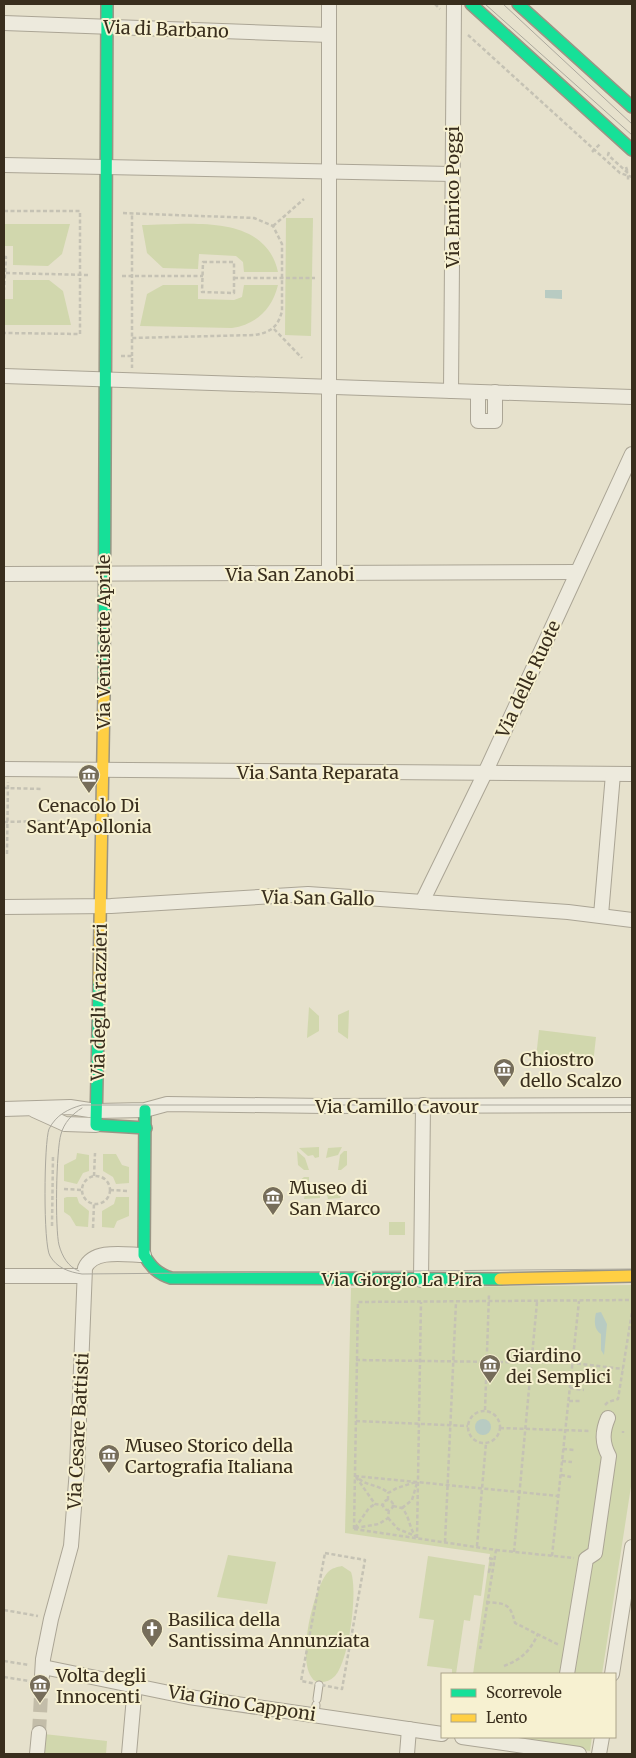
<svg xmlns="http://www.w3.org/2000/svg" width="636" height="1758" font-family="Merriweather,serif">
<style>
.green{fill:#d1d7ad}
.water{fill:#b8cbc2}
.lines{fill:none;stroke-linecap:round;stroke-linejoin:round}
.street-tunnel{stroke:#c3bda9;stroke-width:14;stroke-dasharray:14 7;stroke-linecap:butt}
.lane-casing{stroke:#aba595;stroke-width:9}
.street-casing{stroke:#aba595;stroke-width:16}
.fast-casing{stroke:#9a9585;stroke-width:14}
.slow-casing{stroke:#9a9585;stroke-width:14}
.path{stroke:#c5c2b4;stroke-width:2.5;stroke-dasharray:4 2.5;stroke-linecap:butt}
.lane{stroke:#edeadd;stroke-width:7}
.street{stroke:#edeadd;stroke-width:14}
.fast{stroke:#16e098;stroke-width:11}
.slow{stroke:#ffcf43;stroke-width:11}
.tram{stroke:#aca99e;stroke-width:1}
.labels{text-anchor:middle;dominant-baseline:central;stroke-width:4;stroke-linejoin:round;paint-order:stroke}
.street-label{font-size:18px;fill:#392e1d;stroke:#f7f1d1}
.poi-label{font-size:18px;fill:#392e1d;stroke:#f7f1d1;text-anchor:start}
</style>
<rect width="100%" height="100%" fill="#e6e1cc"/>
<g class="green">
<polygon points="286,218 313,218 311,336 285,335"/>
<polygon points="4,224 70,224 62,254 48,266 13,265 13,246 4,246"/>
<path d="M142,225C187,225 265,212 278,272H244L243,262L236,256L199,254L198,269L163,268L147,253Z"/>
<polygon points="13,280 49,280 63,291 71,325 4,325 4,299 13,299"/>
<path d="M163,285H198V299L234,300L242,297L244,285H278C272,309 257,324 232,328L140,326L147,294Z"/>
<polygon points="309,1007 319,1016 319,1031 307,1038"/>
<polygon points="349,1010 348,1039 338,1032 338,1015"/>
<polygon points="539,1030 596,1037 593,1064 536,1058"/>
<polygon points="319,1147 319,1157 315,1158 313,1155 308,1156 299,1148"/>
<polygon points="342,1147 338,1155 326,1158 328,1148"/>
<polygon points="297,1151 305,1158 309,1170 304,1170 298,1165"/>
<polygon points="344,1151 347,1151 347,1165 341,1170 338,1170 340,1155"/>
<polygon points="77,1153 89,1155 89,1171 83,1173 77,1184 64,1181 64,1165 76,1159"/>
<polygon points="103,1154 116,1154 122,1165 129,1167 129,1183 116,1184 113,1177 103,1171"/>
<polygon points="304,1177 309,1177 309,1182 297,1194 298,1182"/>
<polygon points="311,1190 320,1190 320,1198 304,1199 305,1194"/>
<polygon points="326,1190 339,1191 342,1194 340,1198 328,1199"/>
<polygon points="67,1197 77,1197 79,1203 89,1211 88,1227 76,1226 70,1216 64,1212 64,1198"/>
<polygon points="116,1197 129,1197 129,1216 117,1221 114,1228 102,1227 102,1211 114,1204"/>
<rect x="389" y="1222" width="16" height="13"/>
<polygon points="632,1285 632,1480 602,1674 473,1674 490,1554 345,1533 351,1288"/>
<polygon points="228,1555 276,1562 267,1604 217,1597"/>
<polygon points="428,1556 485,1565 481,1596 474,1595 470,1621 464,1620 456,1674 452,1674 452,1669 427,1666 434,1620 419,1618"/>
<path d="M342,1566L351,1572C358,1592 349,1660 335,1676C330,1681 324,1683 317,1682C293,1671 313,1588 328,1572C332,1568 337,1567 342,1566Z"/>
<polygon points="44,1734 107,1741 106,1754 43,1754"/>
<polygon points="500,1737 592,1737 590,1751"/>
</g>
<g class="water">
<polygon points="545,290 562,290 562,299 545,298"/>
<path d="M601,1312L607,1324L604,1355L601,1350V1334C594,1330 594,1320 596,1313Z"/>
<circle cx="483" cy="1427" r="8"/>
</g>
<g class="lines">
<polyline class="street-tunnel" points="39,1733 42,1676"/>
<g class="lane-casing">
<g id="lane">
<polyline points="317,1699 319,1685"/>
<polyline points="315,1715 316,1705"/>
</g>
</g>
<g class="street-casing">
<g id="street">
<polyline points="4,23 329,35"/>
<polyline points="4,165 452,174"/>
<polyline points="4,376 632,397"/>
<polyline points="451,391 454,4"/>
<polyline points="478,392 478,421 495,421 495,392"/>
<polyline points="329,573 329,4"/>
<polyline points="4,574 577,572"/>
<polyline points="4,769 632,774"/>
<polyline points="422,902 485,773 632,454"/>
<polyline points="4,907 111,906 308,894 568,912 632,920"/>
<polyline points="601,915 613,774"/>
<polyline points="4,1109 70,1107 96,1111 145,1110 167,1104 325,1106 632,1105"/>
<polyline points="34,1110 65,1124 96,1125"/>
<polyline points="4,1276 84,1276"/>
<polyline points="421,1280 423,1105"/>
<polyline points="43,1667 189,1697 442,1734"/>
<path d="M567,1674L586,1559L595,1553L609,1456C602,1443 602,1432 608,1418"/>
<polyline points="612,1674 632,1547"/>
<path d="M42,1676L43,1659L51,1619L71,1546L77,1469L85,1268C94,1248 127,1255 144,1255"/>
<polyline points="462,1737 579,1754"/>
<polyline points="37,1754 39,1733"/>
<polyline points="129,1754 135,1685"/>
<polyline points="407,1754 409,1729"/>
<polyline points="599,1754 602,1737"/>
</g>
</g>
<g class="fast-casing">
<g id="fast">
<polyline points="471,4 632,150"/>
<polyline points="518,4 632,107"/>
<polyline points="104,693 107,4"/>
<polyline points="99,982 96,1125 146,1128"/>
<path d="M145,1110L144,1255C151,1267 158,1274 171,1278L500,1279"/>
</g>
</g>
<g class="slow-casing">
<g id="slow">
<polyline points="99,982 104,693"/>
<polyline points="500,1279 632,1276"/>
</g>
</g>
<g class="path">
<polyline points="435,4 440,9"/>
<polyline points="468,35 620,173 632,177"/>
<polyline points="592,152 600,144"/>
<polyline points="609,152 608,155 628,173 628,181"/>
<polyline points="626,167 628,173"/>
<polyline points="4,211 80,211 80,334 4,333"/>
<path d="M123,213L254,218L273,226L282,244V311C278,327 271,332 255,335L132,338"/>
<polyline points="273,226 304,199"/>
<polyline points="4,257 6,257 4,290"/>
<polygon points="203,262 234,262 234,293 202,292"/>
<polyline points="6,273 89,275"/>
<polyline points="122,276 203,276"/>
<polyline points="234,278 315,278"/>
<polyline points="274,329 302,358"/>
<polyline points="121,356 132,356 132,368"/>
<polyline points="132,356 132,213"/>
<polyline points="4,788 42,789"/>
<polyline points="4,822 41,821"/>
<polyline points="7,854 8,782"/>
<polyline points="94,1176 95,1153"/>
<circle cx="96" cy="1190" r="14"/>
<polyline points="64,1189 83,1190"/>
<polyline points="110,1190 128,1191"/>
<polyline points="52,1226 53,1155"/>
<polyline points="93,1228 94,1204"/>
<polyline points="356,1360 572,1363 623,1369"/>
<polyline points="571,1375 586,1377"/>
<polyline points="570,1388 584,1390"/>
<polyline points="569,1401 582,1401"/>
<polyline points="605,1405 608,1402 618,1399 632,1312"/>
<polyline points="485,1410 489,1294"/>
<circle cx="484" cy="1427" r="16"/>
<polyline points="356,1421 468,1426"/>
<polyline points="500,1428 591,1431"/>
<polyline points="623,1433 623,1431"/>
<polyline points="563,1449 574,1450"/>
<polyline points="562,1461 572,1462"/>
<polyline points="561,1475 571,1477"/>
<polyline points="355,1476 559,1496"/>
<polyline points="356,1477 375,1504 383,1505"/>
<path d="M359,1479C368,1486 380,1485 388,1493"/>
<circle cx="388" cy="1505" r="5"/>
<polyline points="388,1500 388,1493 397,1488 416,1482"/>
<path d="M393,1506L402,1508C410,1517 409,1528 416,1537"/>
<polyline points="402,1508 412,1500 417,1483"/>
<polyline points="388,1518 398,1529 413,1535"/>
<polyline points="355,1528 379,1524 388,1518 389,1510"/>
<polyline points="355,1528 369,1508 375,1504"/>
<polyline points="354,1529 358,1302 632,1300"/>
<polyline points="354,1529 496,1550 480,1649"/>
<polyline points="417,1538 421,1302"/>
<polyline points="445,1542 456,1302"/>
<polyline points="477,1546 486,1443"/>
<polyline points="496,1550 574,1558"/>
<polyline points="514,1552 537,1302"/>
<polygon points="325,1553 365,1560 342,1689 301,1681"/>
<polyline points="552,1556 579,1301"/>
<polyline points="489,1558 492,1559 489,1572 492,1572"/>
<path d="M486,1602C505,1604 510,1602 515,1623L559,1645"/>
<polyline points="4,1610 38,1616"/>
<polyline points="4,1661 29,1665"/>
<path d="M504,1666C522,1659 530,1651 538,1634"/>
<polyline points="4,1677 29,1681"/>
</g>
<use href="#lane" class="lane"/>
<use href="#street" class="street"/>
<use href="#fast" class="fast"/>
<use href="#slow" class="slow"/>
<g class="tram">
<polyline points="485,4 632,135"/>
<polyline points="503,4 632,124"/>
<path d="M632,1105H82C68,1109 56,1115 49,1129C44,1142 43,1245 50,1256C57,1268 69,1272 82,1274L632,1269"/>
<path d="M79,1271C68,1267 62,1256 59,1245C55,1229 56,1150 61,1134C64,1123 72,1114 82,1108"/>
</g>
</g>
<defs>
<g id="museum-pin" transform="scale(1.125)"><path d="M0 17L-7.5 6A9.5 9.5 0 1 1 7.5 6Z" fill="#766d5a" stroke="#f7f1d1"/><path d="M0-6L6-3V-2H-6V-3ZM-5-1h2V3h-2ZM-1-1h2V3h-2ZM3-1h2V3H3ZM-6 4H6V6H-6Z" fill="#fff"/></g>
<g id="church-pin" transform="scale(1.125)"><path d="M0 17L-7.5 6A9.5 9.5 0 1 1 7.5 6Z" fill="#766d5a" stroke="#f7f1d1"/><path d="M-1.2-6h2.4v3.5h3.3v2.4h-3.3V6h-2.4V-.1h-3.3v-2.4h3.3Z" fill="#fff"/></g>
</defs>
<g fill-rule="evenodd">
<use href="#museum-pin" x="89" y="775"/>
<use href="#museum-pin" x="504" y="1069"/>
<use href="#museum-pin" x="273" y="1197"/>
<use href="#museum-pin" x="490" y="1365"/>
<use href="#museum-pin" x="109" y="1455"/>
<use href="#church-pin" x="152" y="1629"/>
<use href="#museum-pin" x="40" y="1685"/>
</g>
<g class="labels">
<g class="street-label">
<text transform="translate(166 29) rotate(2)">Via di Barbano</text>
<text transform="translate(452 197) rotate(-90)">Via Enrico Poggi</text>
<text x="290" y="574">Via San Zanobi</text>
<text transform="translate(103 642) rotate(-90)">Via Ventisette Aprile</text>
<text transform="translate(528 679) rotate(-65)">Via delle Ruote</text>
<text x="318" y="772">Via Santa Reparata</text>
<text transform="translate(318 898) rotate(1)">Via San Gallo</text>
<text transform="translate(99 1002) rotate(-89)">Via degli Arazzieri</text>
<text x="397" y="1106">Via Camillo Cavour</text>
<text x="402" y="1279">Via Giorgio La Pira</text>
<text transform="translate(78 1431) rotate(-87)">Via Cesare Battisti</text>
<text transform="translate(242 1703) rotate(9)">Via Gino Capponi</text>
</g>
<g class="poi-label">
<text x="89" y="805" text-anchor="middle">Cenacolo Di<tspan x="89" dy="21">Sant'Apollonia</tspan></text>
<text x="520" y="1059">Chiostro<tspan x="520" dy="21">dello Scalzo</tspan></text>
<text x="289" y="1187">Museo di<tspan x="289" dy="21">San Marco</tspan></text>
<text x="506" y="1355">Giardino<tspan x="506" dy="21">dei Semplici</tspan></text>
<text x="125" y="1445">Museo Storico della<tspan x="125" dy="21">Cartografia Italiana</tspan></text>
<text x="168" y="1619">Basilica della<tspan x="168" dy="21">Santissima Annunziata</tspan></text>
<text x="56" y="1675">Volta degli<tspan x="56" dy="21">Innocenti</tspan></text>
</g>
</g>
<rect width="636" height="1758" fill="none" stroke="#392e1d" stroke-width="10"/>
<rect x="441" y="1673" width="175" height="65" fill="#f7f1d1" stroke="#aba389"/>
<rect x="451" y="1689" width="25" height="8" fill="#16e098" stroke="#aba389"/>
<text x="486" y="1698" font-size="15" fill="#392e1d">Scorrevole</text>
<rect x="451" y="1714" width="25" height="8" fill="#ffcf43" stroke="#aba389"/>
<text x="486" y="1723" font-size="15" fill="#392e1d">Lento</text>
</svg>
